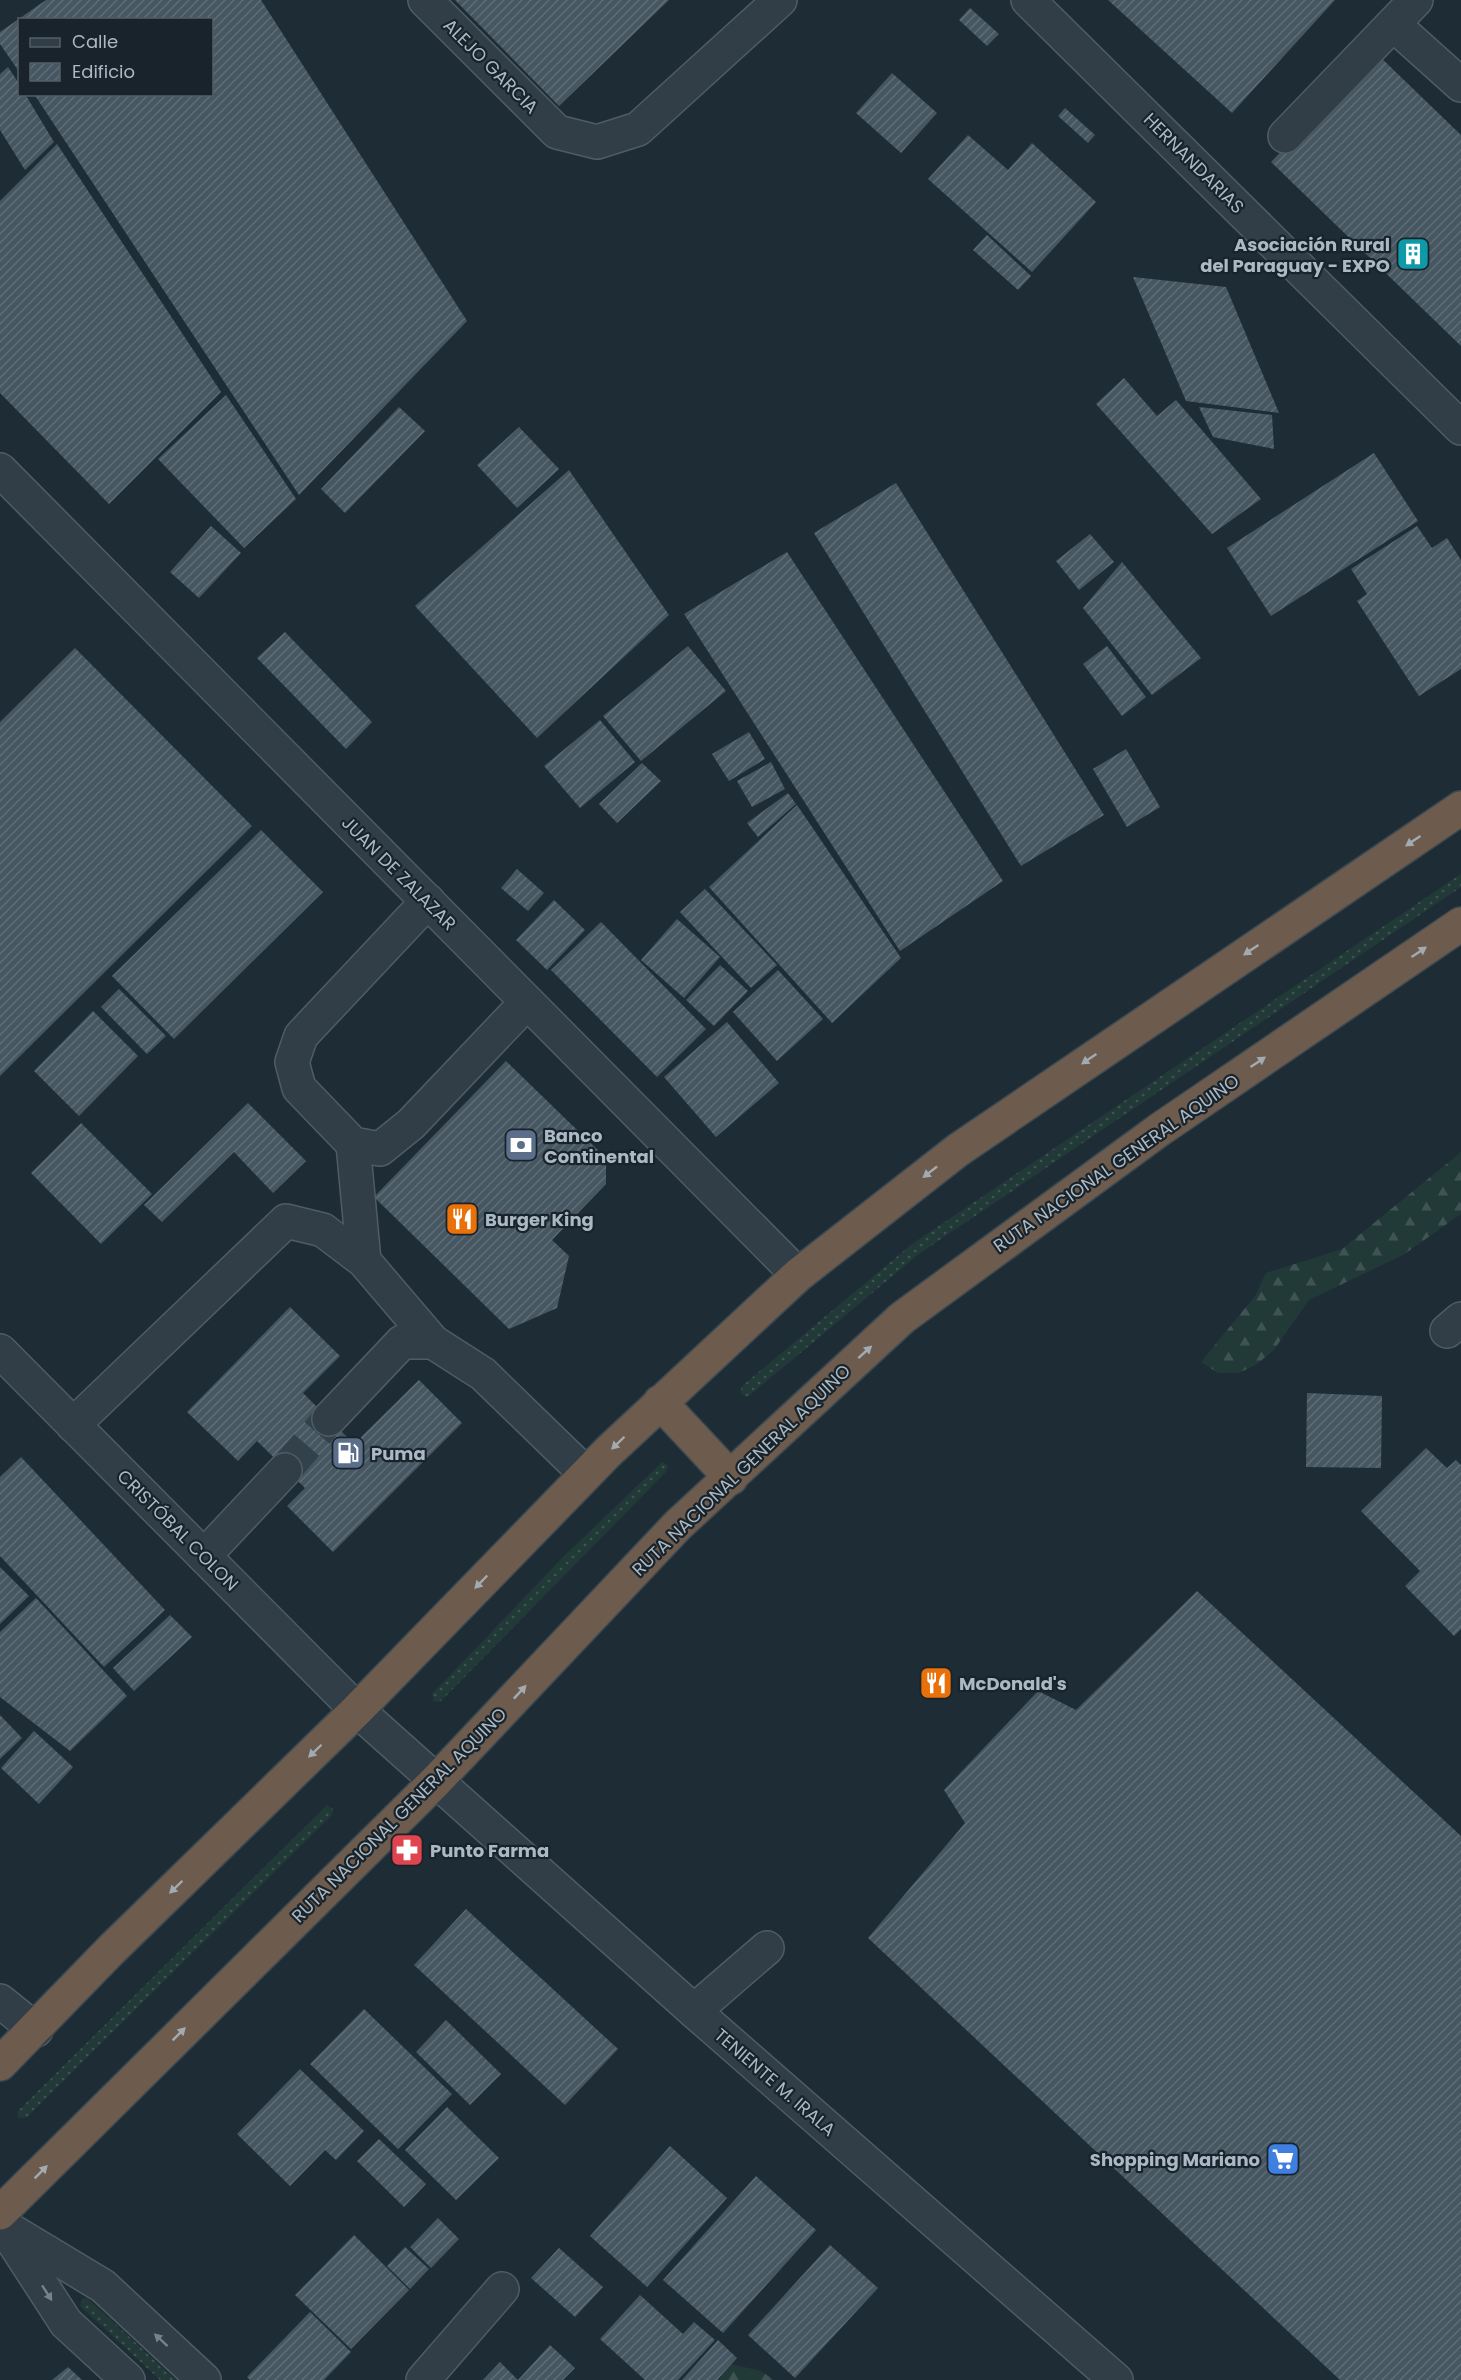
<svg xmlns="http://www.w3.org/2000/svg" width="1461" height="2380" font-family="Poppins,sans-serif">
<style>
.grass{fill:url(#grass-dots)}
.forest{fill:url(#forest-firs)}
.building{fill:url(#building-hatch)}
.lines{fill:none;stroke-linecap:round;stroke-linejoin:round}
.minor-tunnel{stroke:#33414b;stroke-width:33;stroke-dasharray:33 16;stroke-linecap:butt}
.minor-casing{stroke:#4f5c65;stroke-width:36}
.highway-casing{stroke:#3c4951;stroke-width:36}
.minor{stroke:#323e47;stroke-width:33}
.highway{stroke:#6d5c4e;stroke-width:33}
.oneway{fill:#a2abb2}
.oneway2{fill:#75828c}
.labels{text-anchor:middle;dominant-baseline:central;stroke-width:4.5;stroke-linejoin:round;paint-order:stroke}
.street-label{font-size:18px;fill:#abb9c4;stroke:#18232b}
.poi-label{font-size:18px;font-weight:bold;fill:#abb9c4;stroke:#18232b;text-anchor:start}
</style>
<defs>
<pattern id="grass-dots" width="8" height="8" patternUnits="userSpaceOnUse" patternTransform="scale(1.5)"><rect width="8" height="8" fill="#213937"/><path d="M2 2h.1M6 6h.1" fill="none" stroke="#3f5452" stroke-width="1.8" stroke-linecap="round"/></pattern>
<pattern id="forest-firs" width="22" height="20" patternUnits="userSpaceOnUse" patternTransform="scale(1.5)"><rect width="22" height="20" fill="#213937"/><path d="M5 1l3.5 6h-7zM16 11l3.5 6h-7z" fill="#3f5452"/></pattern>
<pattern id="building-hatch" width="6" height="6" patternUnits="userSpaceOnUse" patternTransform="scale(1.5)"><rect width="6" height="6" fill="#465762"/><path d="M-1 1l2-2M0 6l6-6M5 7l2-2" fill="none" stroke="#5e6d77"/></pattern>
</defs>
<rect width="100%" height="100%" fill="#1e2c36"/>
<g class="grass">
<polygon points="1461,874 1461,887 919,1254 750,1395 746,1397 740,1393 742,1386 912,1244"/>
<polygon points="662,1462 668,1465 666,1472 441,1701 434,1702 432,1694 562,1558"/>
<polygon points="327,1805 333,1809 332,1815 26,2118 17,2118 18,2111"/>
<polygon points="83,2298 87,2298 176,2380 160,2380 80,2306"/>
</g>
<g class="forest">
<polygon points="1461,1152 1461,1214 1403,1255 1309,1300 1273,1351 1257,1364 1239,1373 1218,1373 1201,1362 1255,1296 1266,1273 1342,1249"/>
<polygon points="731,2364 761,2371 774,2380 704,2380"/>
</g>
<g class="building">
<polygon points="46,0 261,0 467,321 299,495 34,94 212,94 212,20 20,20 20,73 0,44 0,32"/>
<polygon points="455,0 669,0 559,106"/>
<polygon points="1108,0 1335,0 1232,113"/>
<polygon points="970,8 999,34 987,46 959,20"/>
<polygon points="1376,53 1461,135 1461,346 1271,162"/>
<polygon points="8,67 20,85 20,94 25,94 54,142 25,170 0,130 0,74"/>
<polygon points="892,73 937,113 901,153 856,113"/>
<polygon points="1065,108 1095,135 1088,143 1058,116"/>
<polygon points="968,135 1008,170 1032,143 1096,202 1032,272 928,179"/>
<polygon points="57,144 221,392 109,504 0,393 0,201"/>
<polygon points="987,235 1031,276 1018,290 973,250"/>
<polygon points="1133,277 1226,287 1279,413 1186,401"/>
<polygon points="1124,378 1157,416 1176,400 1261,499 1212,534 1096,404"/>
<polygon points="226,395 296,499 244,548 158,459"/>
<polygon points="399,407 425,431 345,513 321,489"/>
<polygon points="1199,407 1272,415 1274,449 1213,437"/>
<polygon points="519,427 559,469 517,508 477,465"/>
<polygon points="1374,453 1418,521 1271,616 1227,548"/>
<polygon points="569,470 669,615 537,738 415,606"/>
<polygon points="896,483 1104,815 1021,866 814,533"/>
<polygon points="211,526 241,553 199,598 170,572"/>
<polygon points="1417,526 1432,548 1447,538 1461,560 1461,669 1419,696 1357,601 1367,594 1351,569"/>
<polygon points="1090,534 1114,562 1079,590 1056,561"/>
<polygon points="787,552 1003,881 900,951 684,614"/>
<polygon points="1122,562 1201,658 1152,695 1083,608"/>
<polygon points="285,632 372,722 346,749 257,658"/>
<polygon points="688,646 726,691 641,761 603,716"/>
<polygon points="1107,646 1146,697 1122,716 1083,664"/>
<polygon points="75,648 252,826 0,1076 0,722"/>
<polygon points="600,720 635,762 580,808 544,766"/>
<polygon points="749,732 765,759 729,781 712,754"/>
<polygon points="1126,749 1160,807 1127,827 1093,769"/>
<polygon points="771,762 785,789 752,807 737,781"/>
<polygon points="642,763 661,781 617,823 599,804"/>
<polygon points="788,793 796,804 758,837 747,823"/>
<polygon points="797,805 901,958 832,1023 709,887"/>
<polygon points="261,830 323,892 174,1039 112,976"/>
<polygon points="517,869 544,893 528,911 501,888"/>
<polygon points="705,889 777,965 751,988 680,912"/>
<polygon points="554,900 585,930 547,970 516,940"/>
<polygon points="677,919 720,957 684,998 641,960"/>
<polygon points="601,922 706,1029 657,1077 551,970"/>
<polygon points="720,965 748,991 714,1026 686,1000"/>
<polygon points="778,970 823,1019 777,1061 733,1012"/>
<polygon points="119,989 166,1036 147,1054 101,1007"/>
<polygon points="93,1011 138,1056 79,1116 34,1071"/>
<polygon points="727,1022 779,1083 716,1137 664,1077"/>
<polygon points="506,1061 606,1158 606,1184 552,1240 569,1256 557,1308 509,1329 374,1197"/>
<polygon points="248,1103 306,1161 273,1193 234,1152 162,1222 144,1205"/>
<polygon points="81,1123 152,1194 101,1244 31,1173"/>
<polygon points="290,1307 340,1356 303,1393 354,1444 419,1380 462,1423 333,1552 287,1506 305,1488 257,1441 238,1461 187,1412"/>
<polygon points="1307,1393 1382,1396 1381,1468 1306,1467"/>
<polygon points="1426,1448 1447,1468 1456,1460 1461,1465 1461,1629 1454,1636 1405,1586 1420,1571 1361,1511"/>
<polygon points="21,1457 165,1610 104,1667 0,1556 0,1477"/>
<polygon points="0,1567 29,1596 0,1624"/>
<polygon points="1197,1591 1461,1836 1461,2380 1340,2380 868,1938 965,1823 944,1790 1038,1691 1076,1710"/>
<polygon points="36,1598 127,1696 70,1751 0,1697 0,1632"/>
<polygon points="170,1615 192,1637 134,1691 113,1668"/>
<polygon points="0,1715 22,1738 0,1759"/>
<polygon points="34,1731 73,1767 39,1804 1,1768"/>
<polygon points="466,1909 618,2049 565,2105 414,1965"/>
<polygon points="364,2009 452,2094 398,2149 310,2064"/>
<polygon points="446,2020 501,2074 470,2105 416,2052"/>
<polygon points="300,2069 364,2131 336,2160 325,2150 290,2186 237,2134"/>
<polygon points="447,2107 499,2158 456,2200 405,2150"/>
<polygon points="379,2139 426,2184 404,2207 357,2161"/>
<polygon points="670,2146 727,2198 647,2287 590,2236"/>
<polygon points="756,2176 816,2230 723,2333 663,2280"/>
<polygon points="438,2218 459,2239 431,2268 410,2247"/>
<polygon points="354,2235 409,2290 351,2349 295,2295"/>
<polygon points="830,2245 878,2288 795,2378 748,2335"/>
<polygon points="405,2247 429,2269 410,2289 387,2266"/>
<polygon points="559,2248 603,2287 575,2317 531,2278"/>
<polygon points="640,2295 683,2334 694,2322 715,2340 678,2380 645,2380 600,2339"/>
<polygon points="310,2312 351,2352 324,2380 250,2380 247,2377"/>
<polygon points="718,2340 737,2358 717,2380 682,2380"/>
<polygon points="550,2345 575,2368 563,2380 483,2380 500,2362 518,2380"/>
<polygon points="68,2367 82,2380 52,2380"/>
</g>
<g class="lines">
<polyline class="minor-tunnel" points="285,1470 329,1419"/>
<g class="minor-casing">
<g id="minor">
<polyline points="425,0 557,132 597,142 638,129 780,0"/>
<polyline points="1028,0 1461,428"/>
<polyline points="1393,24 1461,85"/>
<polyline points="1285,136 1416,0"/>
<polyline points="0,470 798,1275"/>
<polyline points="428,901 301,1036 292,1062 299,1088 353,1144 380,1149 411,1124 527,1002"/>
<polyline points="353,1144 364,1261"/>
<polyline points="1447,1331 1461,1319"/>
<polyline points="0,1351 357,1710 694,2011 1116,2380"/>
<polyline points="329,1419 402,1342 433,1342 483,1374 586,1474"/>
<polyline points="73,1425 286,1221 323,1230 364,1261 433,1342"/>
<polyline points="204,1556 285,1470"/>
<polyline points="0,2001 36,2030"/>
<polyline points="694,2011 767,1948"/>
<polyline points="0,2224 103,2286 204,2380"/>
<polyline points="9,2235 66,2323 128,2380"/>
<polyline points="423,2380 502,2289"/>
</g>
</g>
<g class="highway-casing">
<g id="highway">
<polyline points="660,1402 731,1478"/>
<polyline points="0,2064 111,1950 357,1710 608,1452 798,1275 958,1150 1461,808"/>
<polyline points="0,2213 436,1781 678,1525 902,1318 1159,1130 1461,924"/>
</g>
</g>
<use href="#minor" class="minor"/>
<use href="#highway" class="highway"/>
</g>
<defs><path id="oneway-solid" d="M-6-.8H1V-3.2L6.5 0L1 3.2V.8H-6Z" transform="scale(1.5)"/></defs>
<g class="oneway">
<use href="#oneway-solid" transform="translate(1413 841) rotate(146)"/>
<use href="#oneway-solid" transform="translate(1251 950) rotate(146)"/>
<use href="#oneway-solid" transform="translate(1419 952) rotate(-34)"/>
<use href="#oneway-solid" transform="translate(1089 1059) rotate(146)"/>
<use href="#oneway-solid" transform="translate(1258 1062) rotate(-34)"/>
<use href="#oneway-solid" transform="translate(930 1172) rotate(142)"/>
<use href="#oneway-solid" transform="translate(865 1352) rotate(-42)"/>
<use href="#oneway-solid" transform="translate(618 1443) rotate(136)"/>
<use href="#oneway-solid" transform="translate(481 1582) rotate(134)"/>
<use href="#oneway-solid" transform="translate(520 1692) rotate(-47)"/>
<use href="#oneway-solid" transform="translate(315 1751) rotate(136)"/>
<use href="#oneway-solid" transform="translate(176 1887) rotate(136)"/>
<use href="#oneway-solid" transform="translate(179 2034) rotate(-45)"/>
<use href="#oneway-solid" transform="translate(41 2172) rotate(-45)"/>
</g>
<g class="oneway2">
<use href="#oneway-solid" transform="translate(47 2293) rotate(57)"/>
<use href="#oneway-solid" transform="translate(161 2340) rotate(-137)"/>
</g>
<defs>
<g id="building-square" transform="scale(1.725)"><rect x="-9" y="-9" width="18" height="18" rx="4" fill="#0f9aa8" stroke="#18232b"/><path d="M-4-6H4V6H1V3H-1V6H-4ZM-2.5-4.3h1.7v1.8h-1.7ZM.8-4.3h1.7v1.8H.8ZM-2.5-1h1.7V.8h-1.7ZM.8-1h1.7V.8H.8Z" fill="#fff"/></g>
<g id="bank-square" transform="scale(1.725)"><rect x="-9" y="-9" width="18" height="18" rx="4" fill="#5c6f8a" stroke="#18232b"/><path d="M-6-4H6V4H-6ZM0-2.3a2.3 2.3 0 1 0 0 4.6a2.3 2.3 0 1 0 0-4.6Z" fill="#fff"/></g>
<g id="restaurant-square" transform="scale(1.725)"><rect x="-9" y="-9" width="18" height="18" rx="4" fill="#e8710a" stroke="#18232b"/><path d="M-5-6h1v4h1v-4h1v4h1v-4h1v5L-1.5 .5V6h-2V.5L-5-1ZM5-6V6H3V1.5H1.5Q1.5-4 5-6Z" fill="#fff"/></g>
<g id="fuel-square" transform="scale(1.725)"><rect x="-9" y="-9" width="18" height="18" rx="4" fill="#5c6f8a" stroke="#18232b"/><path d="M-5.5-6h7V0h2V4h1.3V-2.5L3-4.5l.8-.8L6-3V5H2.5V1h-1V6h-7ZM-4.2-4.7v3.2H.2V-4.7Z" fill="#fff"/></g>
<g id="pharmacy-square" transform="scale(1.725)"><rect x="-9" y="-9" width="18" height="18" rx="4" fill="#e0444e" stroke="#18232b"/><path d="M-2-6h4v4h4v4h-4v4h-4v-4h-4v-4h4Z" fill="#fff"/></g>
<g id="supermarket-square" transform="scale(1.725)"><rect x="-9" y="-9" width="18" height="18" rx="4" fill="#3f7fe0" stroke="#18232b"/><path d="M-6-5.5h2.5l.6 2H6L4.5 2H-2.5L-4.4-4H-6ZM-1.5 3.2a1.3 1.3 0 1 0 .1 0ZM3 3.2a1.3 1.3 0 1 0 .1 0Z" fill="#fff"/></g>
</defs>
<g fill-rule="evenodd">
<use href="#building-square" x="1413" y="254"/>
<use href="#bank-square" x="521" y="1145"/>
<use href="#restaurant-square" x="462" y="1219"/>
<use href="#fuel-square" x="348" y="1453"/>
<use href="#restaurant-square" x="936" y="1683"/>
<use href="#pharmacy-square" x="407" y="1850"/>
<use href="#supermarket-square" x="1283" y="2159"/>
</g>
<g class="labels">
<g class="street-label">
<text transform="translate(491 66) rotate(45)">ALEJO GARCIA</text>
<text transform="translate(1194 163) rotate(45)">HERNANDARIAS</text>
<text transform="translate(399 873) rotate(45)">JUAN DE ZALAZAR</text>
<text transform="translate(1116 1163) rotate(-35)">RUTA NACIONAL GENERAL AQUINO</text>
<text transform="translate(741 1470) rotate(-44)">RUTA NACIONAL GENERAL AQUINO</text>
<text transform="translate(178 1530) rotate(45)">CRISTÓBAL COLON</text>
<text transform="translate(399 1815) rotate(-45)">RUTA NACIONAL GENERAL AQUINO</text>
<text transform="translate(775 2082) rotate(41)">TENIENTE M. IRALA</text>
</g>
<g class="poi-label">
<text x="1390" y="244" text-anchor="end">Asociación Rural<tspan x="1390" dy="21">del Paraguay - EXPO</tspan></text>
<text x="544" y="1135">Banco<tspan x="544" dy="21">Continental</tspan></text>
<text x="485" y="1219">Burger King</text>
<text x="371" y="1453">Puma</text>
<text x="959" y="1683">McDonald's</text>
<text x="430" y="1850">Punto Farma</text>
<text x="1260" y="2159" text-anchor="end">Shopping Mariano</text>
</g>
</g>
<rect x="18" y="18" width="195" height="78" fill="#18232b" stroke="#535f68" stroke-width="1.5"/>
<rect x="30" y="38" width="30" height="9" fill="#323e47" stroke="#535f68" stroke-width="1.5"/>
<text x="72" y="48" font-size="18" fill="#abb9c4">Calle</text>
<rect x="30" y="63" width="30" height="18" fill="url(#building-hatch)" stroke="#535f68" stroke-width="1.5"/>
<text x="72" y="78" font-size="18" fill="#abb9c4">Edificio</text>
</svg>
